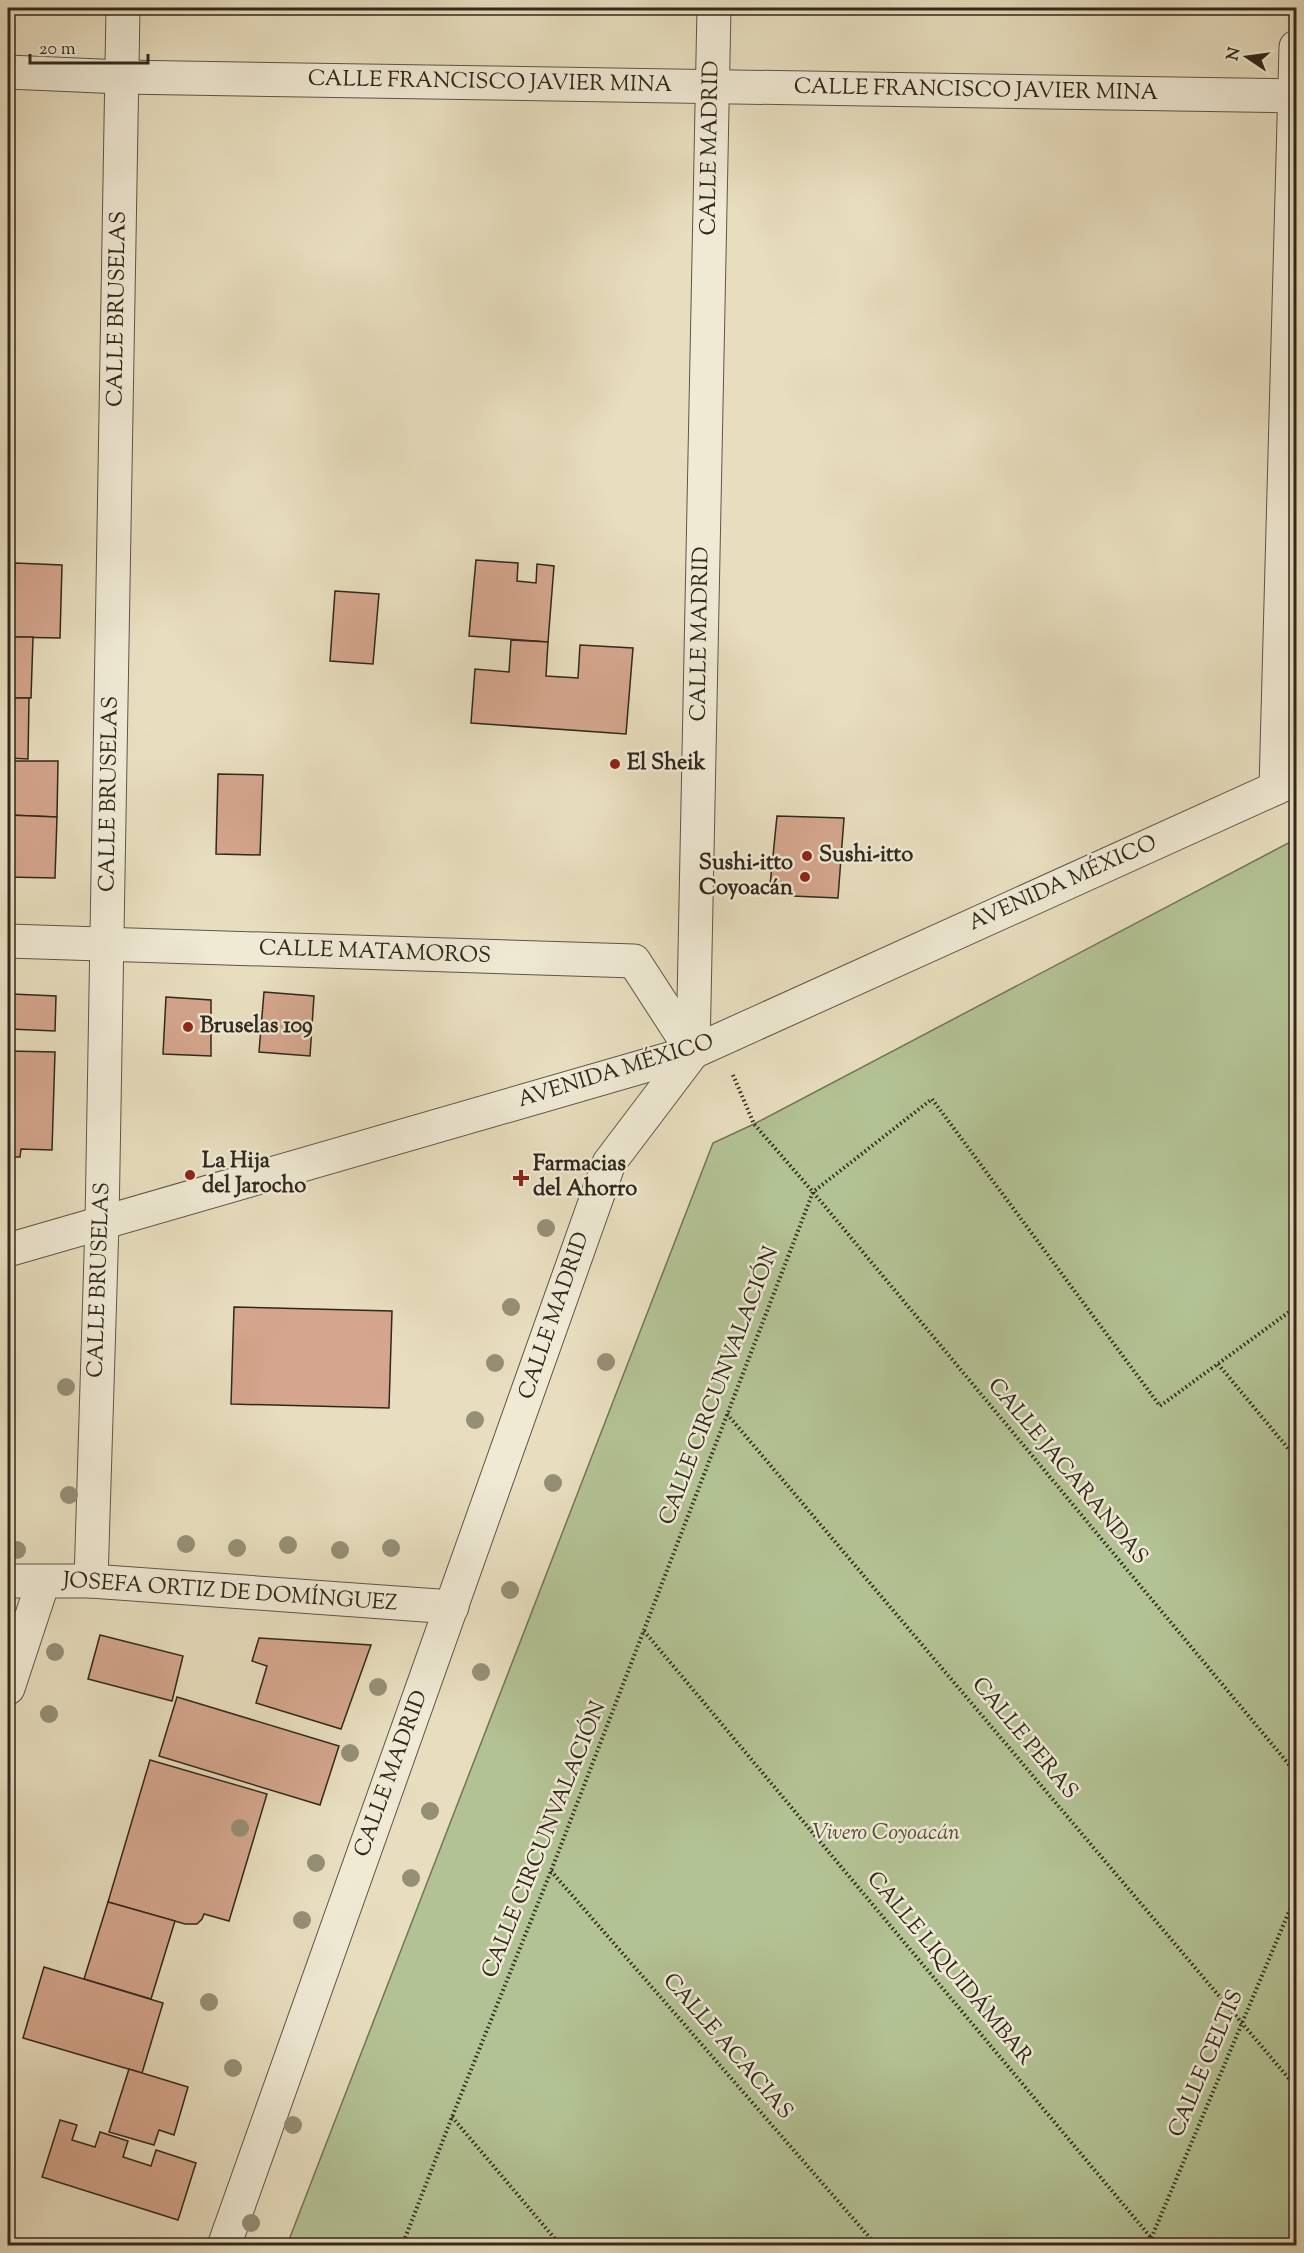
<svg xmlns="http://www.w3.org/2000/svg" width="1304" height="2253" font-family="'Sorts Mill Goudy',serif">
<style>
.green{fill:#b3c294;stroke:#727558;stroke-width:1.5}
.building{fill:#d5a68d;stroke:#30281d;stroke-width:1.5}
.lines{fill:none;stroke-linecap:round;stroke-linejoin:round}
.minor-casing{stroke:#5e5646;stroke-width:35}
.path{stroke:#30281d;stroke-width:4;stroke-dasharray:1.5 3;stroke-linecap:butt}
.minor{stroke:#f0ead5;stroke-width:33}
.tree{fill:#958f76}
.poi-dot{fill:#8f2418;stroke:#f0ead5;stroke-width:2}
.labels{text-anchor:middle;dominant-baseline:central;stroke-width:5;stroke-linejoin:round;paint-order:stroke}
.street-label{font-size:22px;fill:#30281d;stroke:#f0ead5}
.poi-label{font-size:22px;font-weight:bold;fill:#30281d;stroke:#f0ead5;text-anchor:start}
.park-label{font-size:22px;font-style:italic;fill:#514e3b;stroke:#f0ead5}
</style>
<rect width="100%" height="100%" fill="#e8debf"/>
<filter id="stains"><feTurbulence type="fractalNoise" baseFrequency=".00333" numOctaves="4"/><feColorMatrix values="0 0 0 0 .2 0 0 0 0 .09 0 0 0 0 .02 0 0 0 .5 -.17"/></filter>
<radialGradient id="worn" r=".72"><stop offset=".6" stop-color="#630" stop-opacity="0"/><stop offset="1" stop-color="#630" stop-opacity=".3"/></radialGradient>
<polygon class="green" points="1296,839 1296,2245 287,2245 713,1143 754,1124"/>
<g class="building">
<polygon points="476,560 518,563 517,581 536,583 537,564 554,566 548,642 469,636"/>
<polygon points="15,563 62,565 60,638 8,637 8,600 14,601"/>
<polygon points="335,591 379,594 373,664 330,661"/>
<polygon points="8,637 33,637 31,698 8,698"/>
<polygon points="511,640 548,642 546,676 578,678 580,645 633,648 626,734 471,723 475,669 509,672"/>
<polygon points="8,698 29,698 28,759 8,758"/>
<polygon points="8,761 58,761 57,817 8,815"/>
<polygon points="218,774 263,775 260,855 216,854"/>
<polygon points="8,815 57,817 55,878 8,877"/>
<polygon points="777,816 844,818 838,898 769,895"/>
<polygon points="264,992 314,996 310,1056 259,1052"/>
<polygon points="12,994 56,996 55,1031 10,1029"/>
<polygon points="166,997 211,1000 211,1056 163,1054"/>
<polygon points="8,1051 55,1052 52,1150 21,1149 20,1157 8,1157"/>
<polygon points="234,1307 392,1311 389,1408 231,1404"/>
<polygon points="100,1635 183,1656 172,1701 88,1679"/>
<polygon points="259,1638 371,1645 341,1729 256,1703 267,1666 252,1661"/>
<polygon points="177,1697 339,1746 320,1805 159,1756"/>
<polygon points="150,1760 267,1794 229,1921 204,1914 202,1919 197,1924 185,1924 108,1902"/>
<polygon points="108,1902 175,1921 151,1999 84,1979"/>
<polygon points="44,1967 163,2003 142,2073 23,2038"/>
<polygon points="129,2069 188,2087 174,2135 159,2130 154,2145 109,2132"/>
<polygon points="60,2120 77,2125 72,2140 95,2147 100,2132 128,2141 123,2157 151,2166 156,2150 196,2163 178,2220 42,2177"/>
</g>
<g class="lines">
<g class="minor-casing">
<g id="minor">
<polyline points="8,72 122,77 1296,96"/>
<polyline points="1276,788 1296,47"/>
<polyline points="8,941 634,961 693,1052"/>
<polyline points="8,1250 693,1052 1296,779"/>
<polyline points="8,1581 91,1581 452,1607"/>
<polyline points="91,1581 102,1223 123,8"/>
<polyline points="8,1688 43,1582"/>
<polyline points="224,2246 609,1163 693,1052 714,8"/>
</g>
</g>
<g class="path">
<polyline points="733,1075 754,1124 813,1192 1296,1773"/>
<polyline points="1218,1364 1296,1458"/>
<polyline points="727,1414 1296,2087"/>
<polyline points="644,1631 1158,2246"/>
<polyline points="551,1871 877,2246"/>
<polyline points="452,2117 561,2246"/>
<polyline points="402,2246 452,2117 551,1871 813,1192 932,1099 1160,1406 1296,1307"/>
<polyline points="1148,2246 1296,1895"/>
</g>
<use href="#minor" class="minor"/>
</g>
<g class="tree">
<circle cx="546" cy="1228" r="9"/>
<circle cx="511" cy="1307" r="9"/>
<circle cx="606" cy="1362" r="9"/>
<circle cx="495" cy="1363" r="9"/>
<circle cx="66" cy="1387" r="9"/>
<circle cx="475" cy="1420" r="9"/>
<circle cx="553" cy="1483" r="9"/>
<circle cx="69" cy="1495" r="9"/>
<circle cx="186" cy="1544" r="9"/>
<circle cx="288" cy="1545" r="9"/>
<circle cx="237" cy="1548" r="9"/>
<circle cx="391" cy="1548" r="9"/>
<circle cx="17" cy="1550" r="9"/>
<circle cx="340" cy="1550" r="9"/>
<circle cx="510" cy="1590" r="9"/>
<circle cx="55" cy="1652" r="9"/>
<circle cx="481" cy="1672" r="9"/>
<circle cx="378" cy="1687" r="9"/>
<circle cx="49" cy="1714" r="9"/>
<circle cx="350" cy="1753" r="9"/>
<circle cx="430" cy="1811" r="9"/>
<circle cx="240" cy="1828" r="9"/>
<circle cx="316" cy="1863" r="9"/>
<circle cx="411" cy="1878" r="9"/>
<circle cx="302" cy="1920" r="9"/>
<circle cx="209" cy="2002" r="9"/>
<circle cx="233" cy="2068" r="9"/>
<circle cx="293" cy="2125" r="9"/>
<circle cx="251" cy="2223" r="9"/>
</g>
<g class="poi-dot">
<circle cx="615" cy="764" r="6"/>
<circle cx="807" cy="856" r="6"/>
<circle cx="805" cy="877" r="6"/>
<circle cx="188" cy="1027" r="6"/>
<circle cx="190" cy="1175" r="6"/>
<path d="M518 1169h6v6h6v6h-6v6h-6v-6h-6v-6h6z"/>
</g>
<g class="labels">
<g class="street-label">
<text transform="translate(490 83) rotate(1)">CALLE FRANCISCO JAVIER MINA</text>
<text transform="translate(976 91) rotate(1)">CALLE FRANCISCO JAVIER MINA</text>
<text transform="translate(711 148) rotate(-89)">CALLE MADRID</text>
<text transform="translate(118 309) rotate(-89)">CALLE BRUSELAS</text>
<text transform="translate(701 634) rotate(-89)">CALLE MADRID</text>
<text transform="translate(110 794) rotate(-89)">CALLE BRUSELAS</text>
<text transform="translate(1063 884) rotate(-24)">AVENIDA MÉXICO</text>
<text transform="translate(375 953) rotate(2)">CALLE MATAMOROS</text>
<text transform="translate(616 1072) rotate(-17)">AVENIDA MÉXICO</text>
<text transform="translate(100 1280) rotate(-88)">CALLE BRUSELAS</text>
<text transform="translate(555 1316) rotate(-71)">CALLE MADRID</text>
<text transform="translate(720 1386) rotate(-69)">CALLE CIRCUNVALACIÓN</text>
<text transform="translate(1067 1472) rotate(50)">CALLE JACARANDAS</text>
<text transform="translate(230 1593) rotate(4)">JOSEFA ORTIZ DE DOMÍNGUEZ</text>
<text transform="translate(1024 1739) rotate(50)">CALLE PERAS</text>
<text transform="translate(392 1774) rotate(-70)">CALLE MADRID</text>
<text transform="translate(545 1840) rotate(-68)">CALLE CIRCUNVALACIÓN</text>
<text transform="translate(949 1969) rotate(50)">CALLE LIQUIDÁMBAR</text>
<text transform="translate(727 2047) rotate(49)">CALLE ACACIAS</text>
<text transform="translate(1207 2064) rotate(-67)">CALLE CELTIS</text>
</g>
<g class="poi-label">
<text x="627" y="764">El Sheik</text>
<text x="819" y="856">Sushi-itto</text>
<text x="793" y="864" text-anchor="end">Sushi-itto<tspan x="793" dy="25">Coyoacán</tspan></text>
<text x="200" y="1027">Bruselas 109</text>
<text x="202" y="1162">La Hija<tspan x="202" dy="25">del Jarocho</tspan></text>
<text x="533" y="1165">Farmacias<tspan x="533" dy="25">del Ahorro</tspan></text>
</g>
<g class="park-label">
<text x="886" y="1834">Vivero Coyoacán</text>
</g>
</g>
<rect width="1304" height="2253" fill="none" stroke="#e8debf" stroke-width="30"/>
<rect x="9" y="9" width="1286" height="2235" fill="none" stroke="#30281d" stroke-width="3"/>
<rect x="15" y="15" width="1274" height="2223" fill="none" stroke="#30281d" stroke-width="1.5"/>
<g transform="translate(1247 57) rotate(283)" stroke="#f0ead5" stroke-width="4.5" paint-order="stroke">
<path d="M0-4.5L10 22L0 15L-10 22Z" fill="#30281d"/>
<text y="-9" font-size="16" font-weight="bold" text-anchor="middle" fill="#30281d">N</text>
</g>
<path d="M30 54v9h118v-9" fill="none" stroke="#30281d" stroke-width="3"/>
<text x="39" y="54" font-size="18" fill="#30281d" stroke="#f0ead5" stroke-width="4.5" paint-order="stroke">20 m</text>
<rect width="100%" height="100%" filter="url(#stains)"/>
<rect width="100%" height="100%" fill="url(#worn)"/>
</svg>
